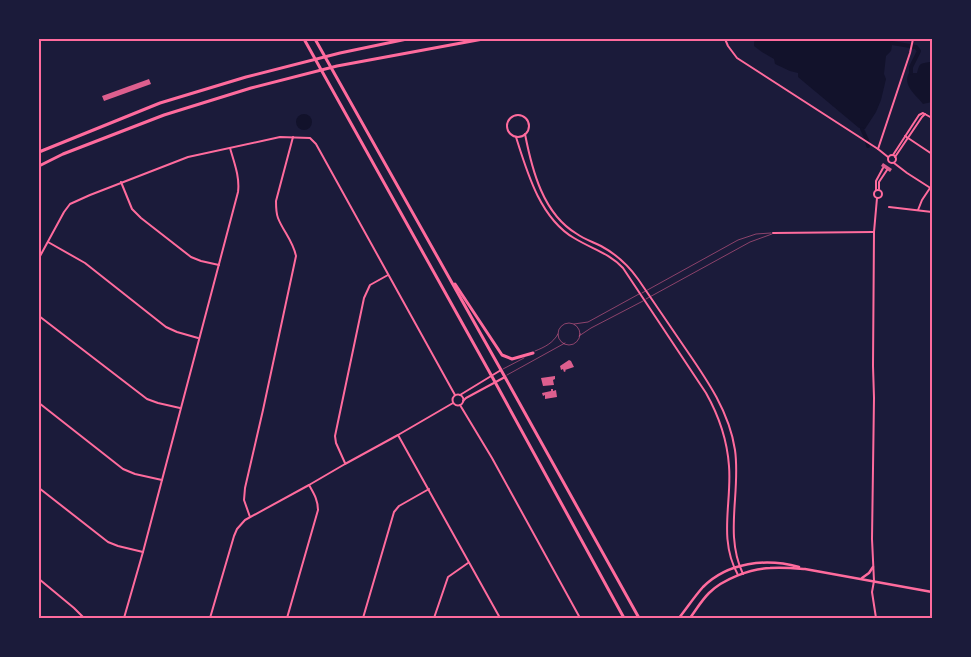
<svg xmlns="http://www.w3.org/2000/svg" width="971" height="657" font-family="'Nunito Sans',sans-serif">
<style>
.water{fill:#12122b}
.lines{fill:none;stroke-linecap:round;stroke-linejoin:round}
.canal{stroke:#12122b;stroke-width:4}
.building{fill:#dd5f8e}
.service{stroke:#ff6b9d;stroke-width:0.5}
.minor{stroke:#ff6b9d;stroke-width:2}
.secondary{stroke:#ff6b9d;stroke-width:2.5}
.primary{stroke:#ff6b9d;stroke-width:3}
.motorway{stroke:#ff6b9d;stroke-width:3}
.neatline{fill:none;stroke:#ff6b9d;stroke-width:2}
</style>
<rect width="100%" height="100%" fill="#1b1b3a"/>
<g class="water">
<polygon points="755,39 893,39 891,51 886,56 884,74 886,79 881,100 876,112 865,129 859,128 798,77 798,73 790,71 775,64 774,59 762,52 754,46 754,43"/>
<path d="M932,59V102L923,104C916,95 902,85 909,73H917C920,62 920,64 930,62Z"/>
<circle cx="304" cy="122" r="8"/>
</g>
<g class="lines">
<g class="canal">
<polyline points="892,43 916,47 919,51 911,67 911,73"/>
<polyline points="862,129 867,140 868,146"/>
</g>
</g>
<g class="building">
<polygon points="149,79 151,84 104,101 102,96"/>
<polygon points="883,163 892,169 890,172 881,166"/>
<polygon points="569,360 571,361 574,367 565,370 566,371 564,372 563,369 561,370 560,366"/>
<polygon points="555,376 555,379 553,380 554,385 543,386 541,378"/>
<polygon points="551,389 553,389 553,391 556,390 557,397 545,399 545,395 543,396 542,393 551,391"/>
</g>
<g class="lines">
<g class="service">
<polyline points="642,293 738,240 756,234 771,233"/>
<polyline points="646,299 750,242 772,234"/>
<circle cx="569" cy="334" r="11"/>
<polyline points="574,324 588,322 639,294"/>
<polyline points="579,336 591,328 643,301"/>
<path d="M535,351C545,347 553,343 558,334"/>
<polyline points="503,369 524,358"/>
<polyline points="507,375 565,343"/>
</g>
<g class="minor">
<polyline points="725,39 728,46 737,58 878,149 888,157"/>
<circle cx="518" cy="126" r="11"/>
<path d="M525,134C532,170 543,214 577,234C584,239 593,242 601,246C616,254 628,265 638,279C653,301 668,323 683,345C705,377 729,410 735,450C741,492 724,534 743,574"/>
<polyline points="905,136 932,154"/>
<path d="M516,137C527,172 540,218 574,238C592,249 609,253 623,268L706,393C719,416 727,438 729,466C732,503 718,539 738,575"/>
<polyline points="878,149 910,53 913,39"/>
<circle cx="892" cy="159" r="4"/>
<polyline points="893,155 919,115 923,113 932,118"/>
<polyline points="895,157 922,117 925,114"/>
<polyline points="894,163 907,173 932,189"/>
<polyline points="121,182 132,209 141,218 191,257 201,261 219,265"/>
<polyline points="879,189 879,182 887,170"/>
<circle cx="878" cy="194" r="4"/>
<polyline points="876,190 876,181 883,168"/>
<polyline points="889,207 932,212"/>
<polyline points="918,210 922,200 930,188"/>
<polyline points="773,233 873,232"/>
<polyline points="48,242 85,263 166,327 177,332 198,338"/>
<polyline points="39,258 64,212 70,204 90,195 188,157 280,137 310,138 316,144 455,395"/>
<polyline points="39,316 147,399 158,403 180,408"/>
<circle cx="458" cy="400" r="5.5"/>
<polyline points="460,395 501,370"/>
<polyline points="463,401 466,398 505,377"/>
<polyline points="39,403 123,469 135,474 162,480"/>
<polyline points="460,405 492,458 580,618"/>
<polyline points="398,435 500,618"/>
<polyline points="345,463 336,443 335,436 364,298 370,285 388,275"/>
<polyline points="39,488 108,542 118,546 143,552"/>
<path d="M250,517L244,500L245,488L263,410L296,256C293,241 283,231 278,218C276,213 276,207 276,201L293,137"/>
<polyline points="39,579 74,608 84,618"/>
<path d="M124,618L143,552L238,192C240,177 234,162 230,148"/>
<polyline points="210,618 234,536 237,529 245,520 309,485 345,464 398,435 453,403"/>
<path d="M287,618L318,510C318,500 314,494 309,485"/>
<polyline points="363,618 394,512 399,506 429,489"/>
<polyline points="434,618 448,577 468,563"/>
<polyline points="876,618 872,592 874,581 872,539 874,398 873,366 874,232 877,198"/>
</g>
<g class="secondary">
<polyline points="862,578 869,573 873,567"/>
<path d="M679,618C687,608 694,597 703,587C728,562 766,558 799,567"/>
<path d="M690,618C696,610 701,601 709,593C723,579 750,569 770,568C782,567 793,568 805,569L932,592"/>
</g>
<g class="primary">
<polyline points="304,39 495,382 624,618"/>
<polyline points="315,39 501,370 639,618"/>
<polyline points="455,284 502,355 512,359 533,353"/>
</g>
<g class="motorway">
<polyline points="39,152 160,103 246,77 340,53 407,39"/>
<polyline points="39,166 63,154 164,115 251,88 337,66 483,39"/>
</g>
</g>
<rect width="971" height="657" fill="none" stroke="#1b1b3a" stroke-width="80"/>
<rect x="40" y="40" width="891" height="577" class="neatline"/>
</svg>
